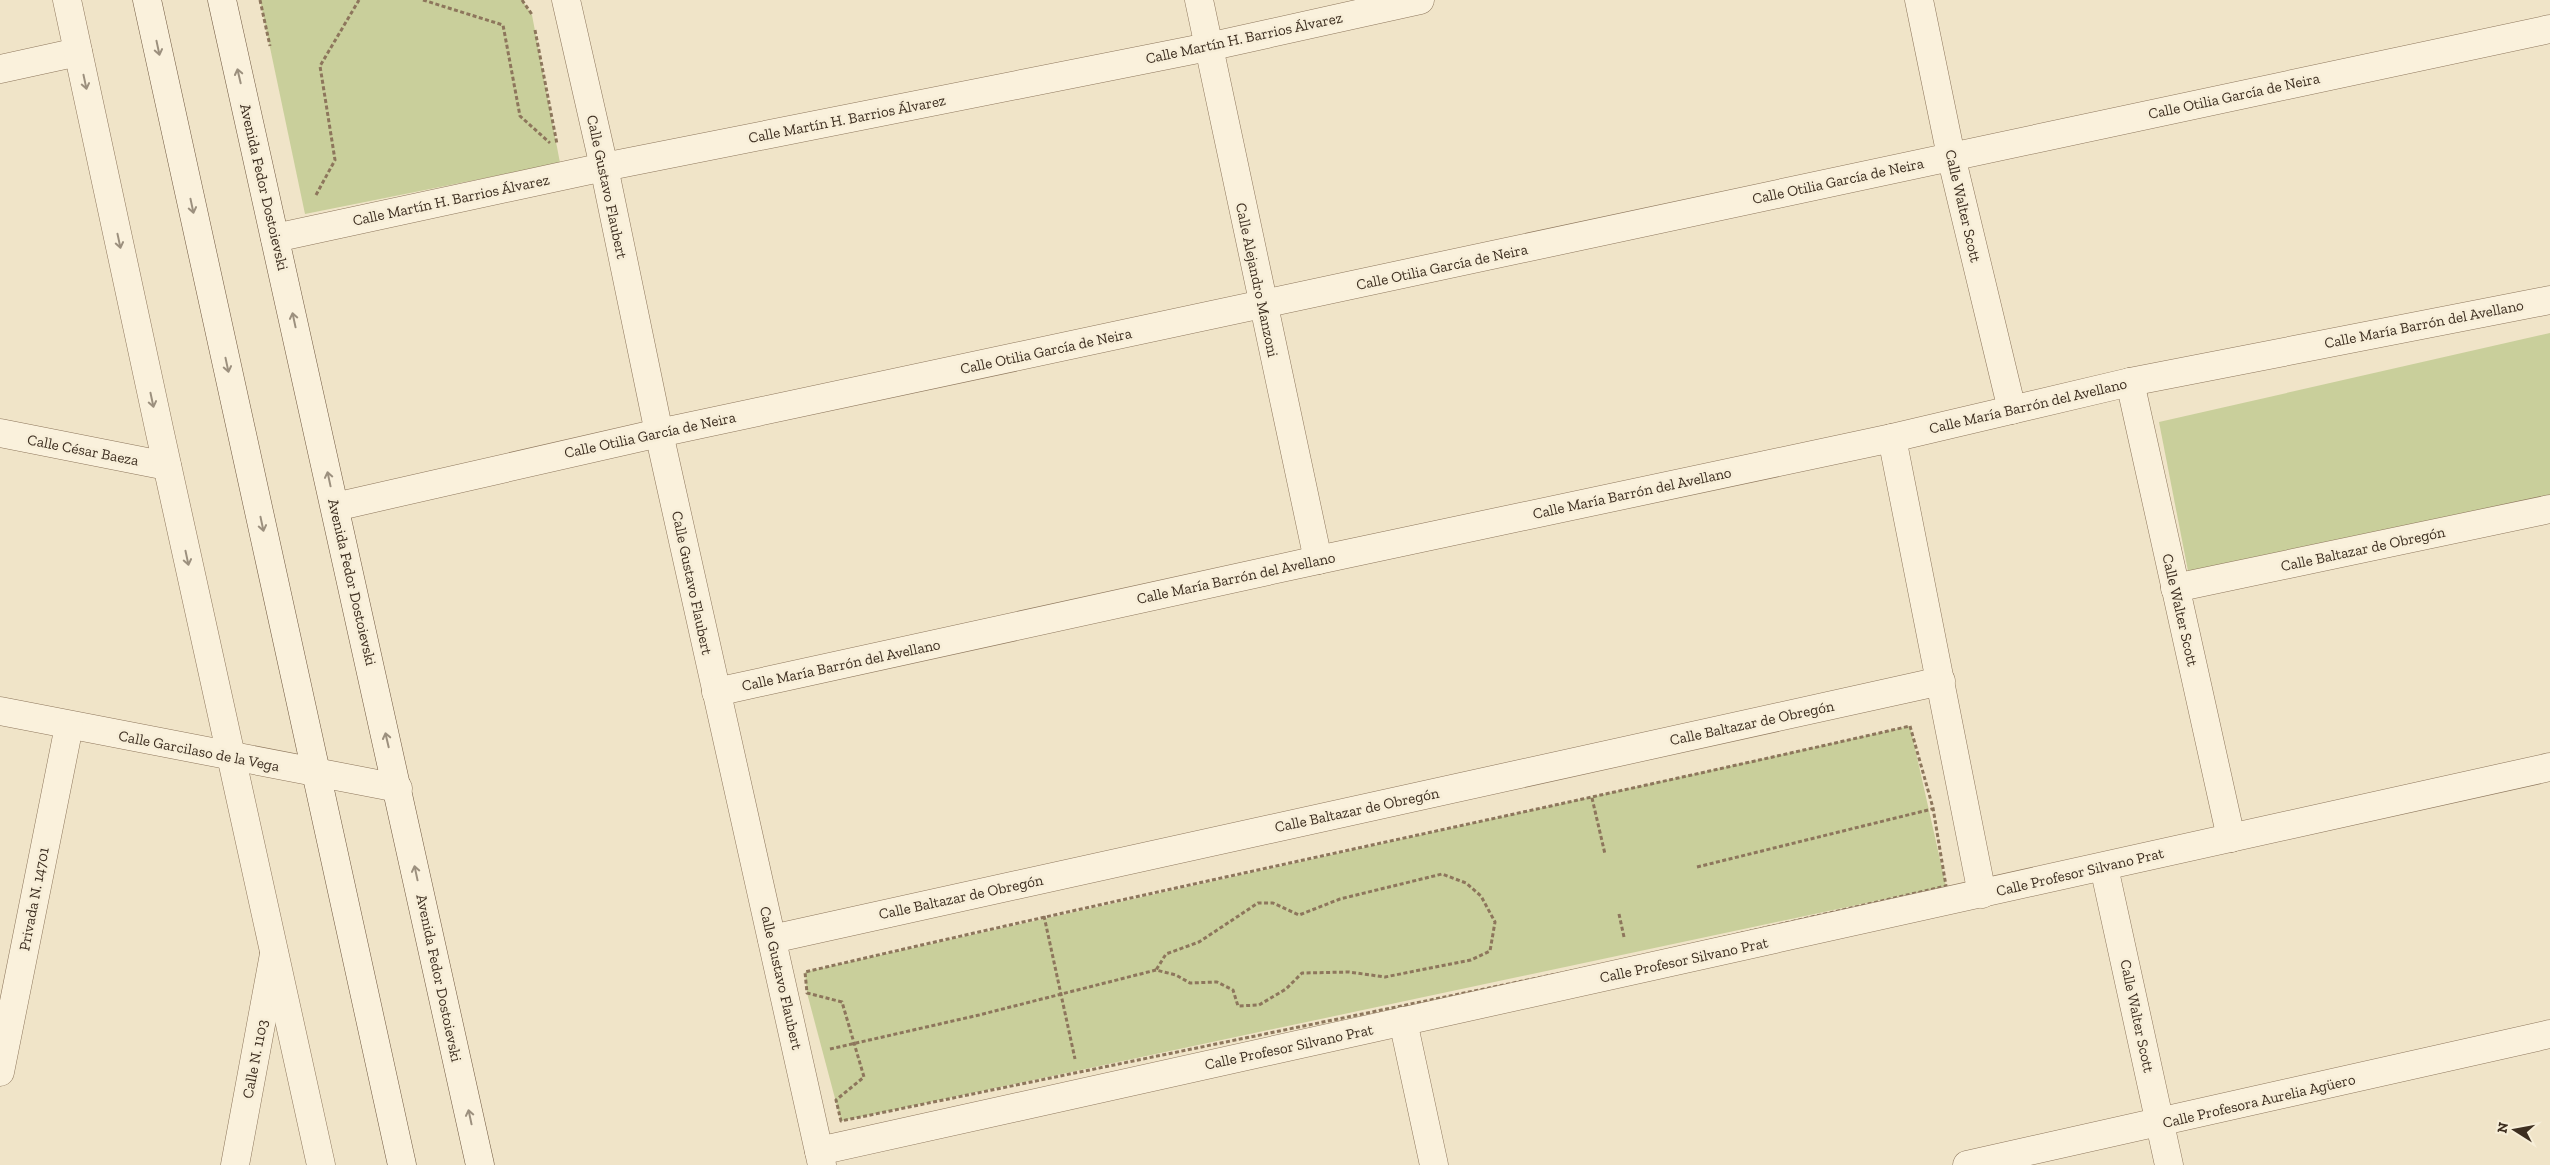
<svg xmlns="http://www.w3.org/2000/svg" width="2550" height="1165" font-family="'Zilla Slab',serif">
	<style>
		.green { fill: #c9cf9b }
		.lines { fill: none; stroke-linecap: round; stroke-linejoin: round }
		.minor-casing { stroke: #8d765c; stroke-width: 29 }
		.tertiary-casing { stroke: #8d765c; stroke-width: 29 }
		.secondary-casing { stroke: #6f573f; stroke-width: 29 }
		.path { stroke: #8d765c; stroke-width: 3; stroke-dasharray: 4 2.5; stroke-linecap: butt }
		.minor { stroke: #faf1dc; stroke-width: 28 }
		.tertiary { stroke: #faf1dc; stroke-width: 28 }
		.secondary { stroke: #faf1dc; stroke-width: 28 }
		.oneway { stroke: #9c907e }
		.labels { text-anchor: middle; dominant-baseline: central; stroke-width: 5; stroke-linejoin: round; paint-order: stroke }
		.street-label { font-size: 15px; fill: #3d2e20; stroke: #f7eed8 }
	</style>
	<rect width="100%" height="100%" fill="#f0e4c8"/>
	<!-- green -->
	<g class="green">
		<path d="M 260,0 L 522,0 L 532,15 L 560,163 L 305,214 Z"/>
		<path d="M 2550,333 L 2550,495 L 2189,576 L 2159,422 Z"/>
		<path d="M 1910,726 L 1946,886 L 841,1121 L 807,993 L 805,972 Z"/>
	</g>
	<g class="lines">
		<!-- minor casing -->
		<g class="minor-casing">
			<g id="minor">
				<path d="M 566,0 L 604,167 L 659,433 L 822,1165"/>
				<path d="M 1199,0 L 1318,560"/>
				<path d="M 1919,0 L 1951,156 L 2012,410"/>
				<path d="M 0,69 L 78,52"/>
				<path d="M 275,238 L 604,167 L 1208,47 L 1420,0"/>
				<path d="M 2130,382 L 2231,838"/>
				<path d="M 0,433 L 167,466"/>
				<path d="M 1892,438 L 1982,894"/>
				<path d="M 335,507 L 659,433 L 2550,29"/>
				<path d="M 2175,588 L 2550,509"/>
				<path d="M 716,692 L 1318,560 L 1892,438 L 2130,382 L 2550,300"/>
				<path d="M 0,711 L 398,788"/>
				<path d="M 2104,867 L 2169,1165"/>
				<path d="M 772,939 L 1941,681"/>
				<path d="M 1403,1021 L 1434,1165"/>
				<path d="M 0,1072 L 69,726"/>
				<path d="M 819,1151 L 2550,767"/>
				<path d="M 235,1165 L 274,954"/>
				<path d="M 1967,1165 L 2550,1034"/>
			</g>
		</g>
		<!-- tertiary casing -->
		<g class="tertiary-casing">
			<path id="tertiary" d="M 67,0 L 160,433 L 321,1165"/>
		</g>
		<!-- secondary casing -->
		<g class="secondary-casing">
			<g id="secondary">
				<path d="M 147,0 L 402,1165"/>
				<path d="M 222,0 L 480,1165"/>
			</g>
		</g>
		<!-- path -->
		<g class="path">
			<path d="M 260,0 L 270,46"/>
			<path d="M 423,0 L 503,25 L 520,116 L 550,143"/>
			<path d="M 522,0 L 533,16"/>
			<path d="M 535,30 L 557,144"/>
			<path d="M 316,195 L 335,160 L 320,66 L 359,0"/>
			<path d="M 1910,726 L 1933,808 L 1946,886 L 1630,959 L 841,1121 L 836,1100 L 864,1077 L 842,1002 L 807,993 L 805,972 C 1172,886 1542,810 1910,726 Z"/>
			<path d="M 1592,798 L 1605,854"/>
			<path d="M 1697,867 L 1932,809"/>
			<path d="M 1619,914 L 1624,937"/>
			<path d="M 1044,916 L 1075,1059"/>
			<path d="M 830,1049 L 979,1015 L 1156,970 L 1176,975 L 1190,983 L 1217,982 L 1233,990 L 1238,1006 L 1259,1005 L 1286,989 L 1302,973 L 1349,972 L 1385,977 L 1471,960 L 1490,951 L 1495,922 L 1481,896 L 1466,883 L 1442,874 L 1340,899 L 1299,915 L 1273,903 L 1258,903 L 1199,942 L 1166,954 L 1156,970"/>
		</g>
		<!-- minor -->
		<use href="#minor" class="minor"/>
		<!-- tertiary -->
		<use href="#tertiary" class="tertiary"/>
		<!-- secondary -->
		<use href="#secondary" class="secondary"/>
	</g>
	<!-- one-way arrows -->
	<defs><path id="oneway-shaft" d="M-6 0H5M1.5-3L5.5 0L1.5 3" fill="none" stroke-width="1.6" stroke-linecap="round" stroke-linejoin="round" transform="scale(1.25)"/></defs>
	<g class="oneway">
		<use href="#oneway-shaft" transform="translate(158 48) rotate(78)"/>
		<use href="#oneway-shaft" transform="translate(239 76) rotate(-103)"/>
		<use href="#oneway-shaft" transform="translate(85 82) rotate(78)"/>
		<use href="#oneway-shaft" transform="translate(192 206) rotate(78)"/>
		<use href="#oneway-shaft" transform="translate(119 241) rotate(78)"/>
		<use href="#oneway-shaft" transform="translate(294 320) rotate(-102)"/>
		<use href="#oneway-shaft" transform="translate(227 365) rotate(78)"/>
		<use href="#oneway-shaft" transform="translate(152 400) rotate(78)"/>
		<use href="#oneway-shaft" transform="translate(329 479) rotate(-102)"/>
		<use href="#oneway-shaft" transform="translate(262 524) rotate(78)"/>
		<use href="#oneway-shaft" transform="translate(187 558) rotate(78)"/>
		<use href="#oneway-shaft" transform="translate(387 740) rotate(-103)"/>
		<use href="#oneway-shaft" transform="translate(416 873) rotate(-102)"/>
		<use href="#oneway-shaft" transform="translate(470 1117) rotate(-102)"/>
	</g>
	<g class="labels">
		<!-- street labels -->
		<g class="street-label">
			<text transform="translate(1244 38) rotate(-12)">Calle Martín H. Barrios Álvarez</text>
			<text transform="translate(2234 96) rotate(-12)">Calle Otilia García de Neira</text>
			<text transform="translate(847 119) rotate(-11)">Calle Martín H. Barrios Álvarez</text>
			<text transform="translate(1838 181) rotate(-12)">Calle Otilia García de Neira</text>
			<text transform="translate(264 187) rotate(77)">Avenida Fedor Dostoievski</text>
			<text transform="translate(607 187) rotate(78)">Calle Gustavo Flaubert</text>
			<text transform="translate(451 200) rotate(-12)">Calle Martín H. Barrios Álvarez</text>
			<text transform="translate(1963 206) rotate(77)">Calle Walter Scott</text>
			<text transform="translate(1442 267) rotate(-12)">Calle Otilia García de Neira</text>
			<text transform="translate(1257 280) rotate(78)">Calle Alejandro Manzoni</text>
			<text transform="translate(2424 324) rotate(-11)">Calle María Barrón del Avellano</text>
			<text transform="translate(1046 351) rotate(-12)">Calle Otilia García de Neira</text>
			<text transform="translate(2028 406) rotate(-13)">Calle María Barrón del Avellano</text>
			<text transform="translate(650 435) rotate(-12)">Calle Otilia García de Neira</text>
			<text transform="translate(83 450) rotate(11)">Calle César Baeza</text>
			<text transform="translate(1632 493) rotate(-12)">Calle María Barrón del Avellano</text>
			<text transform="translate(2363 549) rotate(-12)">Calle Baltazar de Obregón</text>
			<text transform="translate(1236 578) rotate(-12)">Calle María Barrón del Avellano</text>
			<text transform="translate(352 582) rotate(77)">Avenida Fedor Dostoievski</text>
			<text transform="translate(692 583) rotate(78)">Calle Gustavo Flaubert</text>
			<text transform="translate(2180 610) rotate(77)">Calle Walter Scott</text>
			<text transform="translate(841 665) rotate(-12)">Calle María Barrón del Avellano</text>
			<text transform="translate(1752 723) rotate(-12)">Calle Baltazar de Obregón</text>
			<text transform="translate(199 751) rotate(11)">Calle Garcilaso de la Vega</text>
			<text transform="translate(1357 810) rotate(-12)">Calle Baltazar de Obregón</text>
			<text transform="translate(2080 872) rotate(-13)">Calle Profesor Silvano Prat</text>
			<text transform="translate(961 897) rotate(-12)">Calle Baltazar de Obregón</text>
			<text transform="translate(34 899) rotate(-79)">Privada N. 14701</text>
			<text transform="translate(1684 960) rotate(-12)">Calle Profesor Silvano Prat</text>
			<text transform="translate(439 978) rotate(78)">Avenida Fedor Dostoievski</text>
			<text transform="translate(781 978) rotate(77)">Calle Gustavo Flaubert</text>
			<text transform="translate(2137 1016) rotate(78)">Calle Walter Scott</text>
			<text transform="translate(1289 1047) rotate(-12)">Calle Profesor Silvano Prat</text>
			<text transform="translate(255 1059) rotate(-79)">Calle N. 1103</text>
			<text transform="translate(2259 1101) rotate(-13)">Calle Profesora Aurelia Agüero</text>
		</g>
	</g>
	<!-- north arrow -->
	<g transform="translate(2515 1130) rotate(281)" stroke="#f7eed8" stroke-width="4" paint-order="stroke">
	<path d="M0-4L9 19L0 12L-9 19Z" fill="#3d2e20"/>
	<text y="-8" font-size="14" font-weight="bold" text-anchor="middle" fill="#3d2e20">N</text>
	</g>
</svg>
